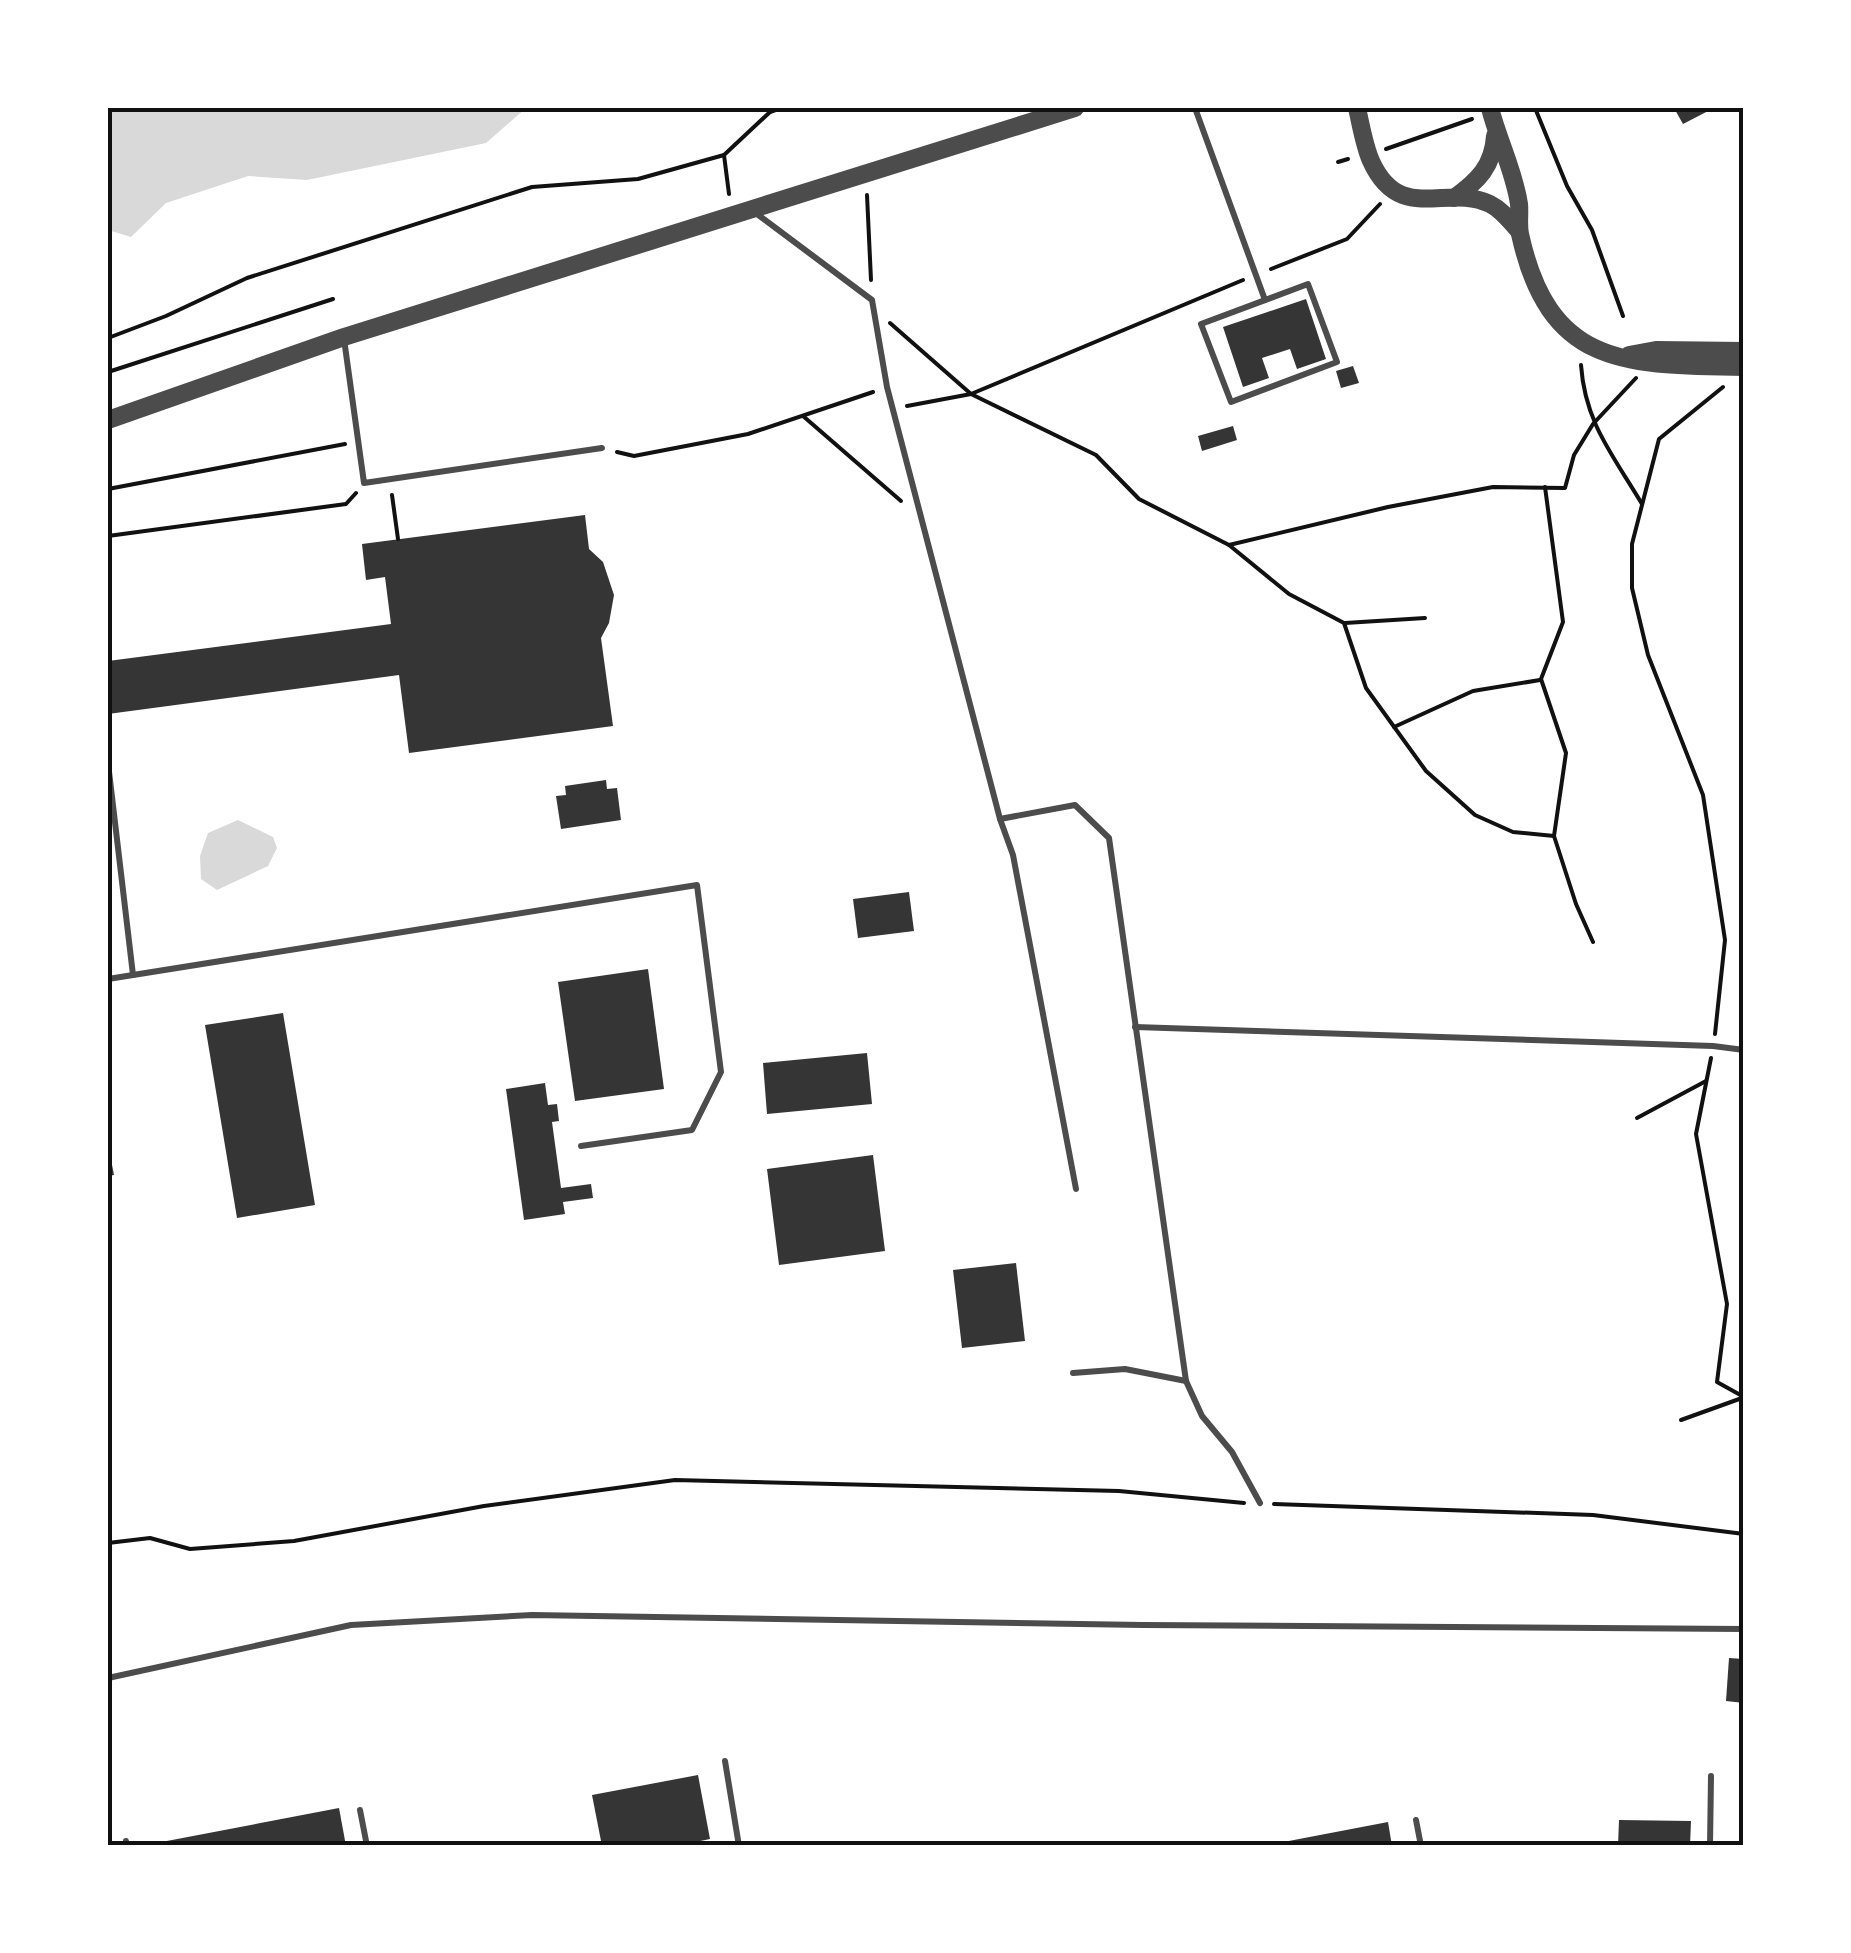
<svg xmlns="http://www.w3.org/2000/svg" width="1851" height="1953" font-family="'Sofia Sans Condensed',sans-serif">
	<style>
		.water { fill: #d9d9d9 }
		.building { fill: #353535 }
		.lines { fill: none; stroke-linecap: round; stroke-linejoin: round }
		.path { stroke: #111; stroke-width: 4 }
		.service { stroke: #4c4c4c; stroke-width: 6 }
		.tertiary { stroke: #4c4c4c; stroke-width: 18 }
		.neatline { fill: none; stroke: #111; stroke-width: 4 }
	</style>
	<rect width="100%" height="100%" fill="#fff"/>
	<!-- water -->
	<g class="water">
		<path d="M 108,108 L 526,108 L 486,143 L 307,180 L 248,176 L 166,203 L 131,237 L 108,230 Z"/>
		<path d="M 238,820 L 273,837 L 277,848 L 268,866 L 217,890 L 201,879 L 200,856 L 208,833 Z"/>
	</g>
	<!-- building -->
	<g class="building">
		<path d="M 1674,108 L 1714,108 L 1683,124 Z"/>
		<path d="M 1306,299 L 1326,359 L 1297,369 L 1290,349 L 1262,358 L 1269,378 L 1243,387 L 1223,327 Z"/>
		<path d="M 1353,366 L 1359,383 L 1341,388 L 1336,371 Z"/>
		<path d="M 1233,426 L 1237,440 L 1202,451 L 1198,436 Z"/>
		<path d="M 585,515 L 589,549 L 603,562 L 614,595 L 609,623 L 601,638 L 613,726 L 409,753 L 399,675 L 108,714 L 108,661 L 391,624 L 385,577 L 366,580 L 362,544 Z"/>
		<path d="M 606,780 L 607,789 L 617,788 L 621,820 L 561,829 L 556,796 L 566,795 L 565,786 Z"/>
		<path d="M 909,892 L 914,931 L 858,938 L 853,899 Z"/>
		<path d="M 648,969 L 664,1089 L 575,1101 L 558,982 Z"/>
		<path d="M 283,1013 L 315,1205 L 237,1218 L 205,1025 Z"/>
		<path d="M 867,1053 L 872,1104 L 767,1114 L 763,1063 Z"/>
		<path d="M 545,1083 L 548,1105 L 557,1104 L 559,1121 L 552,1122 L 561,1188 L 591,1184 L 593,1198 L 563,1202 L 565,1214 L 524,1220 L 506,1089 Z"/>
		<path d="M 108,1144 L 114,1175 L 108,1176 Z"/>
		<path d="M 873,1155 L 885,1251 L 779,1265 L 767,1169 Z"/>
		<path d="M 1016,1263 L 1025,1341 L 962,1348 L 953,1270 Z"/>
		<path d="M 1729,1658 L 1744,1659 L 1744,1703 L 1726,1701 Z"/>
		<path d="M 698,1775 L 710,1839 L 676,1846 L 602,1846 L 592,1795 Z"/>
		<path d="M 339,1808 L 346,1846 L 151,1846 L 151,1844 Z"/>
		<path d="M 1619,1820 L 1691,1821 L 1690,1846 L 1618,1846 Z"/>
		<path d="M 1388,1822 L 1392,1846 L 1274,1846 L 1273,1844 Z"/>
	</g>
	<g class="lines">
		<!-- path -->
		<g class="path">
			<path d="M 1535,108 L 1567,186 L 1592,230 L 1623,316"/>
			<path d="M 1386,149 L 1472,119"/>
			<path d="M 1338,162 L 1348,159"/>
			<path d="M 729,194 L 724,155 L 770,112 L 781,108"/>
			<path d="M 867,195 L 871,280"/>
			<path d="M 1271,269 L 1347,239 L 1380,204"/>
			<path d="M 890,323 L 971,394 L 1096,455 L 1139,499 L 1229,545 L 1388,507 L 1493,487 L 1565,488 L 1574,455 L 1593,424 L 1636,378"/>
			<path d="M 108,338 L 166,316 L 247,278 L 532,187 L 638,179 L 724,155"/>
			<path d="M 1581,365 C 1585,423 1613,455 1642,504"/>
			<path d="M 108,372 L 333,299"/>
			<path d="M 907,406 L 971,394 L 1243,280"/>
			<path d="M 803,416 L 901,501"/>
			<path d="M 617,452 L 634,456 L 748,434 L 873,392"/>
			<path d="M 1545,487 L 1563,622 L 1541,679 L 1566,753 L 1554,836 L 1576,904 L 1593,942"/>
			<path d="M 108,489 L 345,444"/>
			<path d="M 392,495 L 398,539"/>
			<path d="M 108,536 L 346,504 L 356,493"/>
			<path d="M 1229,545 L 1289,594 L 1344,623 L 1366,688 L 1426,771 L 1475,815 L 1513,832 L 1554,836"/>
			<path d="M 1345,623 L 1425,618"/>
			<path d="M 1394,727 L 1473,691 L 1540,680"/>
			<path d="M 1715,1034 L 1725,940 L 1703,795 L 1648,655 L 1632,588 L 1632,544 L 1659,439 L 1723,387"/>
			<path d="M 1711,1058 L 1696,1134 L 1727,1304 L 1717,1382 L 1744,1397"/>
			<path d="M 1637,1118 L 1706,1081"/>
			<path d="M 1681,1420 L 1742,1398"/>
			<path d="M 1274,1504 L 1593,1515 L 1744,1534"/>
			<path d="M 108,1543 L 150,1538 L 190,1549 L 294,1541 L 484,1506 L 675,1480 L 1119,1491 L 1244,1503"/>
		</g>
		<!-- service -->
		<g class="service">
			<path d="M 1195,108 L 1265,300"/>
			<path d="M 753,211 L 872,300 L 887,387 L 1000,819 L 1075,805 L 1109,838 L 1186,1381 L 1202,1416 L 1232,1452 L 1260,1503"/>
			<path d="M 1308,284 L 1337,362 L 1231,402 L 1201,324 Z"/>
			<path d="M 344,339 L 364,483 L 602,448"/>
			<path d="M 108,763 L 133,975"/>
			<path d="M 1000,819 L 1013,855 L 1076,1189"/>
			<path d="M 108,979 L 697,885 L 721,1072 L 692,1130 L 581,1146"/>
			<path d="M 1135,1027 L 1713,1046 L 1744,1050"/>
			<path d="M 1073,1373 L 1125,1369 L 1186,1381"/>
			<path d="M 108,1678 L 351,1625 L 532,1615 L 1143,1625 L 1744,1629"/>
			<path d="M 725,1761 L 739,1846"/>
			<path d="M 360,1810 L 367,1846"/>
			<path d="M 1416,1820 L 1421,1846"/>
			<path d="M 126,1841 L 127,1846"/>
			<path d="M 1710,1846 L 1711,1776"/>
		</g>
		<!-- tertiary -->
		<g class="tertiary">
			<path d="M 1357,108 C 1361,125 1364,145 1371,161 C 1400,225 1447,183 1490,204 C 1502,210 1510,221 1519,231"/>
			<path d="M 1490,108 C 1498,140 1514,170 1519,204 C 1520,214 1518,224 1520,234 C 1549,368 1627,365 1744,367"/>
			<path d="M 1454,198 C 1478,181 1493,166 1495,136"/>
			<path d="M 1629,355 L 1656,350 L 1744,351"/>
			<path d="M 108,420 L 344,337 L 1075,108"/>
		</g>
	</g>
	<!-- border -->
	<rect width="1851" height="1953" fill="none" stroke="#ffffff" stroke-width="220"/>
	<rect x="110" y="110" width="1631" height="1733" class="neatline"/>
</svg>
